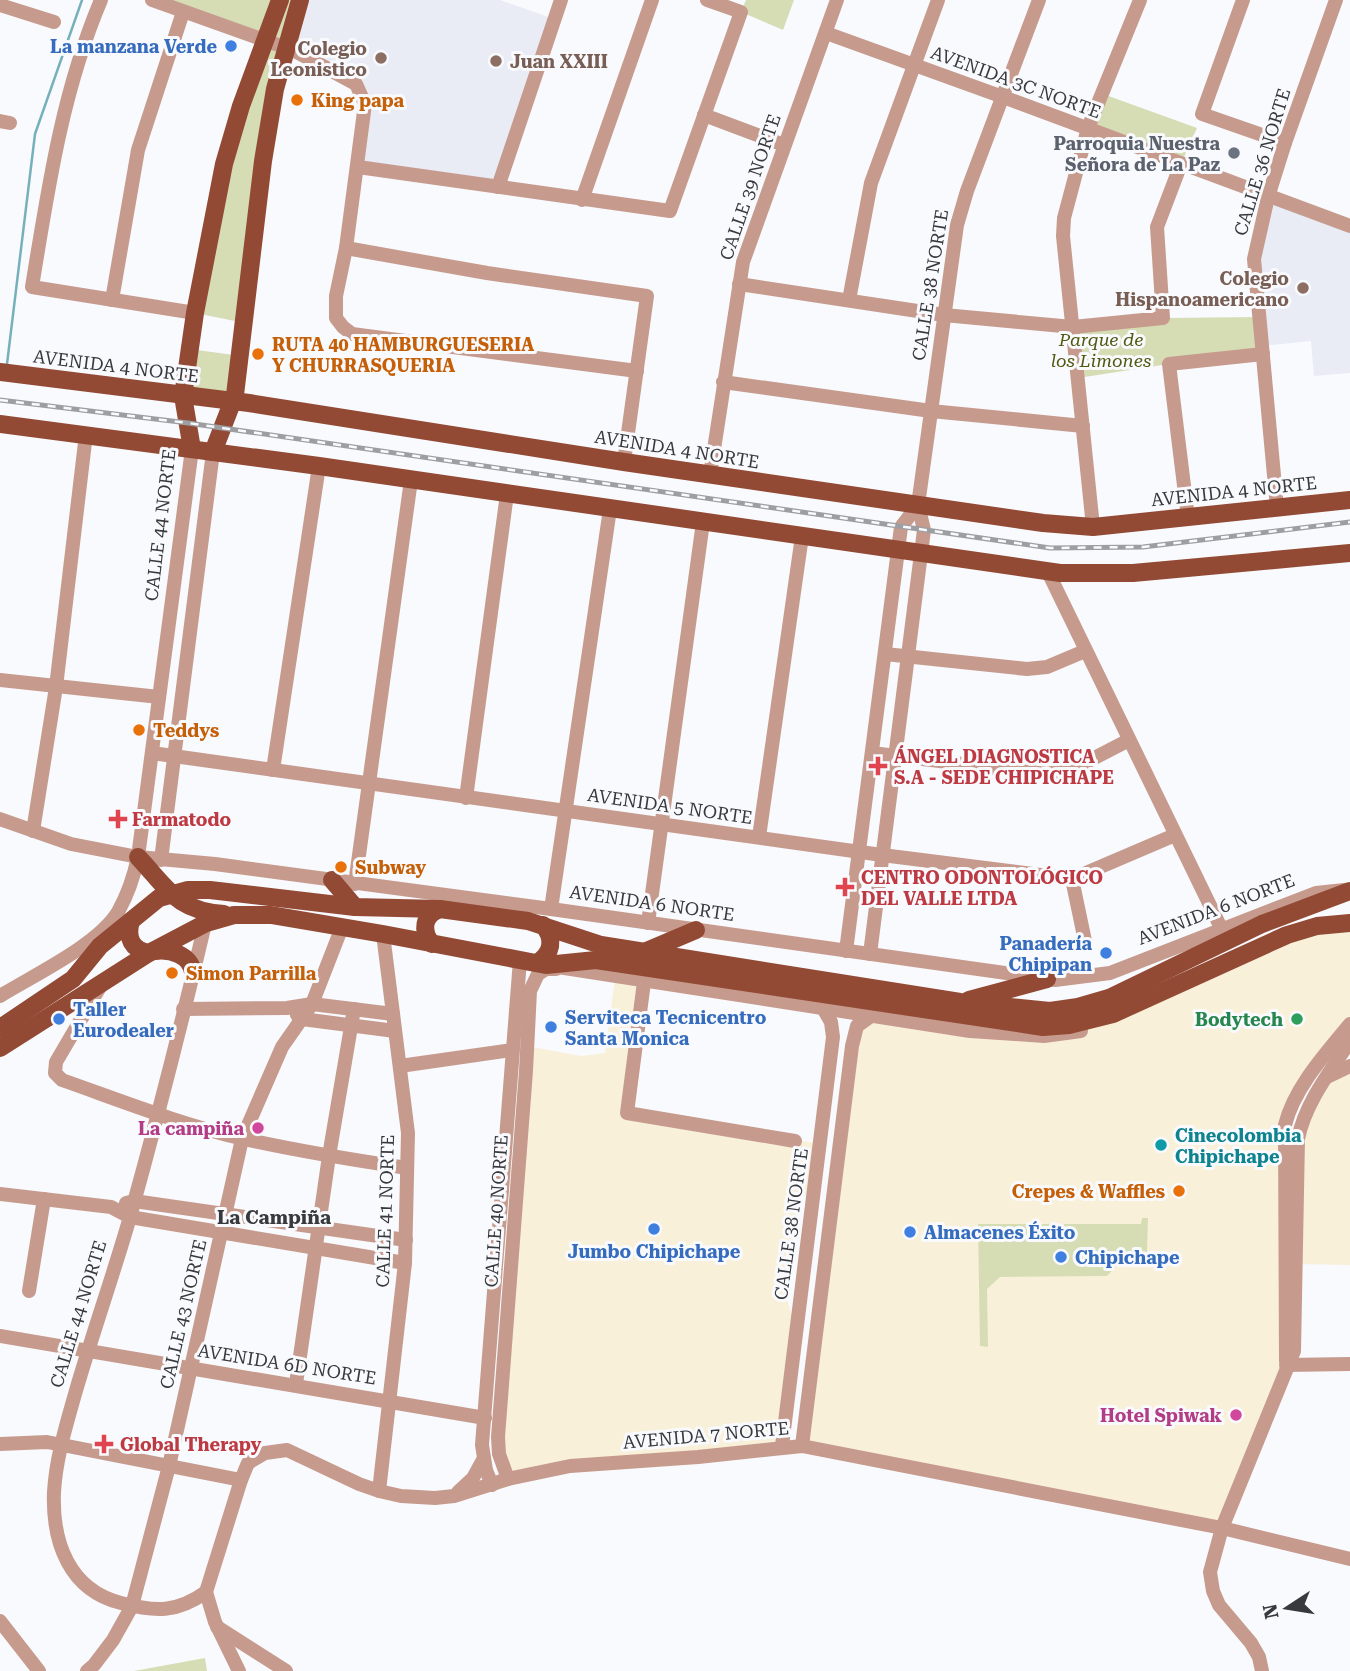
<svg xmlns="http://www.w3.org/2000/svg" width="1350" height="1671" font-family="'Roboto Serif',serif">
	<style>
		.commercial { fill: #f9f0da }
		.built { fill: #e9ecf5 }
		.green { fill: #d6ddb5 }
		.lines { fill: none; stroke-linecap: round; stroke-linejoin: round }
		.stream { stroke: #76b1bb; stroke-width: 2.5 }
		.minor { stroke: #c69b8e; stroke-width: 14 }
		.major { stroke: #934a34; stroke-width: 18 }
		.rail-casing { stroke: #9d9ea2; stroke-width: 5 }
		.rail { stroke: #f9fafe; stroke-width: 2.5; stroke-dasharray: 8; stroke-linecap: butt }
		.shop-dot { fill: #3f7fe0; stroke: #f9fafe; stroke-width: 2.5 }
		.education-dot { fill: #8d6e63; stroke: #f9fafe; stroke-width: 2.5 }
		.food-dot { fill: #e8710a; stroke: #f9fafe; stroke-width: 2.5 }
		.worship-dot { fill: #6b7280; stroke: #f9fafe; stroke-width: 2.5 }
		.health-dot { fill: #e0444e; stroke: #f9fafe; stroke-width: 2.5 }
		.leisure-dot { fill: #2e9e5b; stroke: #f9fafe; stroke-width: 2.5 }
		.hotel-dot { fill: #d1479c; stroke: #f9fafe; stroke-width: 2.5 }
		.culture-dot { fill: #0f9aa8; stroke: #f9fafe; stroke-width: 2.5 }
		.labels { text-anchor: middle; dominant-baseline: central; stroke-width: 6; stroke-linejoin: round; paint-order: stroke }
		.shop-label { font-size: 18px; font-weight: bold; fill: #366cbe; stroke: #f9fafe; text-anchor: start }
		.education-label { font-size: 18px; font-weight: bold; fill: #785e54; stroke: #f9fafe; text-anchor: end }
		.street-label { font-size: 18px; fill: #38393c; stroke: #f9fafe }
		.food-label { font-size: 18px; font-weight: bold; fill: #c56008; stroke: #f9fafe; text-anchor: start }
		.worship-label { font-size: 18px; font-weight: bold; fill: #5b616d; stroke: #f9fafe; text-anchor: end }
		.park-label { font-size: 18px; font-style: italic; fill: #52580f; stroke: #f9fafe }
		.health-label { font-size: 18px; font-weight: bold; fill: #be3a42; stroke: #f9fafe; text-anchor: start }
		.leisure-label { font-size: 18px; font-weight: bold; fill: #27864d; stroke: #f9fafe; text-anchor: end }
		.hotel-label { font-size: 18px; font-weight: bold; fill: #b23c85; stroke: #f9fafe; text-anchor: end }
		.culture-label { font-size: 18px; font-weight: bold; fill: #0d838f; stroke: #f9fafe; text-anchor: start }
		.neighbourhood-label { font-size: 19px; font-weight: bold; fill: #38393c; stroke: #f9fafe }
	</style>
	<rect width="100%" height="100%" fill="#f9fafe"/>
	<!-- commercial -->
	<g class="commercial">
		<path d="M 1350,923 L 1350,1024 L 1289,1111 L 1285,1354 L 1222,1528 L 802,1446 L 836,1168 L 864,1019 L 1034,1036 L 1219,967 Z"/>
		<path d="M 615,978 L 644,982 L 627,1113 L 821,1144 L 816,1186 L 798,1201 L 785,1292 L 796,1331 L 782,1446 L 508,1479 L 503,1467 L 527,1046 L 581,1056 L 605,1053 Z"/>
		<path d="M 1350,1066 L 1350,1265 L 1296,1264 L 1298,1139 L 1326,1078 Z"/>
	</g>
	<!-- built -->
	<g class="built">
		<path d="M 300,0 L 500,0 L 554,19 L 498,187 L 358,167 L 361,93 L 295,51 Z"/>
		<path d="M 1268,197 L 1350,226 L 1350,373 L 1314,376 L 1311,341 L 1262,346 L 1254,259 Z"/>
	</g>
	<!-- green -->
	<g class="green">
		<path d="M 152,0 L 300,0 L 285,48 L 245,323 L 195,313 L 224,164 L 266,41 Z"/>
		<path d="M 746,0 L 794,0 L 783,30 L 741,12 Z"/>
		<path d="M 1103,94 L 1197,128 L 1181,164 L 1088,128 Z"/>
		<path d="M 1258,317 L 1263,354 L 1169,364 L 1078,378 L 1073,327 L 1163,318 Z"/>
		<path d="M 190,349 L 241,356 L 235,395 L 183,396 Z"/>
		<path d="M 1142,1218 L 1148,1218 L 1147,1252 L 1129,1253 L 1107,1276 L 1000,1277 L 987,1289 L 988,1347 L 980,1346 L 978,1224 L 1141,1224 Z"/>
		<path d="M 205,1658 L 207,1671 L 134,1671 Z"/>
	</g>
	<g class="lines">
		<!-- stream -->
		<path class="stream" d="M 7,364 L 35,134 L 82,0"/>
		<!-- minor -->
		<g class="minor">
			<path d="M 101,0 C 62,92 48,189 32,287 L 195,313"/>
			<path d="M 152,0 L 295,51 L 356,84 L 365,104 L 346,248 L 336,296 L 336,318 L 343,327 L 352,334 L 637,371"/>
			<path d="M 1243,0 L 1202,114 L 1285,143"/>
			<path d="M 0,5 L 54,22"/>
			<path d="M 826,33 L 1003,97 L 1350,226"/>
			<path d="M 704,115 L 784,145"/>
			<path d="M 0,121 L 10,123"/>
			<path d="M 358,167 L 670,211 L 741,12 L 707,0"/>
			<path d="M 498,187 L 561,0"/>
			<path d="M 582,200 L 652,0"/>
			<path d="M 346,248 L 487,273 L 647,296 L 624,462"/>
			<path d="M 739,284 L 944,315 L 1073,327 L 1163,318 L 1157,227 L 1181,164"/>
			<path d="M 112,300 L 138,150 L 183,12"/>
			<path d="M 849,300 L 871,183 L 938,0"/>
			<path d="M 723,382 L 931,411 L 1083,426"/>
			<path d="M 710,475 L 743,262 L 837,0"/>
			<path d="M 1277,508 L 1254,259 L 1268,197 L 1285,143 L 1336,0"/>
			<path d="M 1188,518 L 1169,364 L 1263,354"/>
			<path d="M 1093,527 L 1063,236 L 1064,218 L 1088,128 L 1140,0"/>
			<path d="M 1048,572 L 1222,930"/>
			<path d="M 885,654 L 1027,669 L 1047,667 L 1085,651"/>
			<path d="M 0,680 L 159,697"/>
			<path d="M 152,753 L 882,855 L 1072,879 L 1175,835"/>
			<path d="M 872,753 L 1047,774 L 1077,767 L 1129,740"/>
			<path d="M 273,770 L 319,466"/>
			<path d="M 466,798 L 507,494"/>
			<path d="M 0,819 L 71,844 L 138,857 L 215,864 L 551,909 L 1055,980 L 1110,973 L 1316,893 L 1344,890"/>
			<path d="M 33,831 L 56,687 L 86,434"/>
			<path d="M 759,837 L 802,536"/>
			<path d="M 161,860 L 213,452"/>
			<path d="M 1072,879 L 1085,941"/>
			<path d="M 355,884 L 411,480"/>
			<path d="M 551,909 L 610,509"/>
			<path d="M 648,923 L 703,522"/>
			<path d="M 205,924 C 182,1022 157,1120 130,1217 C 113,1276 92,1335 75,1394 C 66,1426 56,1458 54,1492 C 52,1542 69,1590 121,1603 C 155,1612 177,1613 206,1592"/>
			<path d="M 846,951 L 901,527 L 918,505"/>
			<path d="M 870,954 L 924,530 L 918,505 L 957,225 L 967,191 L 1039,0"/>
			<path d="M 558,967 L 970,1031 L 1044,1036 L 1081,1031"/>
			<path d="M 644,982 L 627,1113 L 795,1141"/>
			<path d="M 100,987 L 56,1062 L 55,1073 L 62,1080 C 122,1101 182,1125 244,1139 C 298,1151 353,1160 407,1168"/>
			<path d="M 0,996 C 34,975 98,945 118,912 C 128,894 134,876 138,857 L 192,449"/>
			<path d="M 183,1009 L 287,1008 L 312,1004 L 393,1014"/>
			<path d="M 297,1015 L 302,1019 L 395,1031"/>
			<path d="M 400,1066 L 512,1050"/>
			<path d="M 1327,1077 L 1350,1066"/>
			<path d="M 0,1194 L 111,1207 L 130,1217 L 405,1263"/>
			<path d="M 126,1203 L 134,1201 L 406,1240"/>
			<path d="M 29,1291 L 44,1199"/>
			<path d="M 0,1336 L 485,1418"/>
			<path d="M 1286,1361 L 1285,1125 C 1294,1088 1326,1053 1350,1024"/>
			<path d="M 1286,1365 L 1350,1364"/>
			<path d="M 296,1384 L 329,1156 L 354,1009"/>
			<path d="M 0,1444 L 47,1442 L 241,1480"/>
			<path d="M 782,1446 L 833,1037 L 831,1022 L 823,1008"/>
			<path d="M 802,1446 L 852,1046 L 857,1026 L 871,1016"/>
			<path d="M 508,1479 L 499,1454 L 498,1437 L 526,1071 L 530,991 L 538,974 L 546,969 L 556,969"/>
			<path d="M 492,1485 L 486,1470 L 482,1445 L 520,960"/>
			<path d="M 379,1491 L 405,1263 L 408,1133 L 383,934"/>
			<path d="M 458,1492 L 473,1478 L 484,1458"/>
			<path d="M 206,1592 L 241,1480 L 248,1463 L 265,1453 L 287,1450 L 359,1484 L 379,1491 L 401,1496 L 435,1498 L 454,1496 L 508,1479 L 570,1466 L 698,1457 L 802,1446 L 1222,1528 L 1350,1559"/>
			<path d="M 206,1592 L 215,1622 L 239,1671"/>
			<path d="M 0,1621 L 39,1671"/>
			<path d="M 217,1627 L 286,1671"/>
			<path d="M 87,1671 L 94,1665 L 113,1640 L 132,1606 L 169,1466 L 242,1139 L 282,1047 L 312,1004 L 342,927"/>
			<path d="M 1262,1671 L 1259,1657 L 1251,1643 L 1219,1605 L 1213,1591 L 1210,1572 L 1222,1528 L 1294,1351 L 1298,1139 C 1305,1103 1330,1072 1350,1041"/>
		</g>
		<!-- major -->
		<g class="major">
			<path d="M 0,372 L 249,403 L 624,462 L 1043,523 L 1093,527 L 1350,500"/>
			<path d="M 0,424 L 319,466 L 1060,573 L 1133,573 L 1350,553"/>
			<path d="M 192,449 L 183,396 L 195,313 L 224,164 L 241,106 L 280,0"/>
			<path d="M 213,452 L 235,395 L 263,161 L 275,89 L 300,0"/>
			<path d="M 138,857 C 168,889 177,911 224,914"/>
			<path d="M 332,880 L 355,907"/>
			<path d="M 131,921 C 126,938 132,950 149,953"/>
			<path d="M 432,944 C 421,931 423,915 440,909"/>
			<path d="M 155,951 C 171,949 190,955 193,972"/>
			<path d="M 644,952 L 696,930"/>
			<path d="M 537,963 C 552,954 555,939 543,925"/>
			<path d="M 969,1000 L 1047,979"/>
			<path d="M 0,1028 L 73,979 L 100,946 L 159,898 L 188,890 L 210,890 L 355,907 L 440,909 L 528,921 L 601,945 L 960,1002 L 1050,1011 L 1078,1007 L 1109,998 L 1262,924 L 1350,891"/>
			<path d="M 0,1048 L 149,953 L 206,923 L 234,915 L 271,915 L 383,934 L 546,965 L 596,960 L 1043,1027 L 1069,1025 L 1113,1014 L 1287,935 L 1317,926 L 1350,923"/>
		</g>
		<!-- rail casing -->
		<g class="rail-casing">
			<path id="rail" d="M 0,400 L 188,423 L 1050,548 L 1143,547 L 1350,522"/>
		</g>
		<!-- rail -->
		<use href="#rail" class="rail"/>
	</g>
	<!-- markers -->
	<g class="shop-dot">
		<circle cx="231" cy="46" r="7"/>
		<circle cx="1106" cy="953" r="7"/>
		<circle cx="59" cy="1019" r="7"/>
		<circle cx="551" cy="1027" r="7"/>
		<circle cx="654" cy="1229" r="7"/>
		<circle cx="910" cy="1232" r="7"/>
		<circle cx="1061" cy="1257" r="7"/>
	</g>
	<g class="education-dot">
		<circle cx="381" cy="58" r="7"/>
		<circle cx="496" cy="61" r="7"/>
		<circle cx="1303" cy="288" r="7"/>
	</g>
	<g class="food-dot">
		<circle cx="297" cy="100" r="7"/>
		<circle cx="258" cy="354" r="7"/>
		<circle cx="139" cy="730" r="7"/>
		<circle cx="341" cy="867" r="7"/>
		<circle cx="172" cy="973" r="7"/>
		<circle cx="1179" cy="1191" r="7"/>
	</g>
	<circle class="worship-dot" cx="1234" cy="153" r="7"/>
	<g class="health-dot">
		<path d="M874.5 755.5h7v7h7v7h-7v7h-7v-7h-7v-7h7z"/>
		<path d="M114.5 808.5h7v7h7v7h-7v7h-7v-7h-7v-7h7z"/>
		<path d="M841.5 876.5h7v7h7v7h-7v7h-7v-7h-7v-7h7z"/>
		<path d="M100.5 1433.5h7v7h7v7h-7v7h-7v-7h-7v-7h7z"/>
	</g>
	<circle class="leisure-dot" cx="1297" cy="1019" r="7"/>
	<g class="hotel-dot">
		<circle cx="258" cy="1128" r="7"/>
		<circle cx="1236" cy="1415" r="7"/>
	</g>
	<circle class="culture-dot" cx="1161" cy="1145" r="7"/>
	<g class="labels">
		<!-- shop labels -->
		<g class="shop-label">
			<text x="217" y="46" text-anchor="end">La manzana Verde</text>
			<text x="1092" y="943" text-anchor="end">Panadería<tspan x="1092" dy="21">Chipipan</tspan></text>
			<text x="73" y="1009">Taller<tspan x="73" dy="21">Eurodealer</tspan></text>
			<text x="565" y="1017">Serviteca Tecnicentro<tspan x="565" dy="21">Santa Monica</tspan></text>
			<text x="924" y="1232">Almacenes Éxito</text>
			<text x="654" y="1251" text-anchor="middle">Jumbo Chipichape</text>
			<text x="1075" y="1257">Chipichape</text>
		</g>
		<!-- education labels -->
		<g class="education-label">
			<text x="367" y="48">Colegio<tspan x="367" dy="21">Leonistico</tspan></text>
			<text x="510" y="61" text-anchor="start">Juan XXIII</text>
			<text x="1289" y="278">Colegio<tspan x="1289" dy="21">Hispanoamericano</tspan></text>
		</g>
		<!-- street labels -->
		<g class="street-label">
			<text transform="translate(1016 82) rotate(20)">AVENIDA 3C NORTE</text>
			<text transform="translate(1262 162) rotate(-73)">CALLE 36 NORTE</text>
			<text transform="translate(750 187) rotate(-71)">CALLE 39 NORTE</text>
			<text transform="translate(930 285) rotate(-81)">CALLE 38 NORTE</text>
			<text transform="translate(116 366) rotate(7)">AVENIDA 4 NORTE</text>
			<text transform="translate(677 449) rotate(9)">AVENIDA 4 NORTE</text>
			<text transform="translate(1234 491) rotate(-6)">AVENIDA 4 NORTE</text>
			<text transform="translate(160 525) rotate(-83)">CALLE 44 NORTE</text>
			<text transform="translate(670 806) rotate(8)">AVENIDA 5 NORTE</text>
			<text transform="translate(652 903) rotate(8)">AVENIDA 6 NORTE</text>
			<text transform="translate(1216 909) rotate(-21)">AVENIDA 6 NORTE</text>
			<text transform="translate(385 1211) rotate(-88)">CALLE 41 NORTE</text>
			<text transform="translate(496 1211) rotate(-86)">CALLE 40 NORTE</text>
			<text transform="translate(791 1224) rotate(-82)">CALLE 38 NORTE</text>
			<text transform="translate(78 1314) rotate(-73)">CALLE 44 NORTE</text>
			<text transform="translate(183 1314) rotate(-77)">CALLE 43 NORTE</text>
			<text transform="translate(287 1364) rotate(9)">AVENIDA 6D NORTE</text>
			<text transform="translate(706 1435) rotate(-5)">AVENIDA 7 NORTE</text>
		</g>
		<!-- food labels -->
		<g class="food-label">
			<text x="311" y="100">King papa</text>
			<text x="272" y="344">RUTA 40 HAMBURGUESERIA<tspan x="272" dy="21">Y CHURRASQUERIA</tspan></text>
			<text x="153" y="730">Teddys</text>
			<text x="355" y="867">Subway</text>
			<text x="186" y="973">Simon Parrilla</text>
			<text x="1165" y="1191" text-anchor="end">Crepes &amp; Waffles</text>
		</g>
		<!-- worship labels -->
		<g class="worship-label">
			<text x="1220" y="143">Parroquia Nuestra<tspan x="1220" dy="21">Señora de La Paz</tspan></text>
		</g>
		<!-- park labels -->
		<g class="park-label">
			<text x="1101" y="339">Parque de<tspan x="1101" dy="21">los Limones</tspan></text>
		</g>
		<!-- health labels -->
		<g class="health-label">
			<text x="894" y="756">ÁNGEL DIAGNOSTICA<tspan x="894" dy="21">S.A - SEDE CHIPICHAPE</tspan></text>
			<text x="132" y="819">Farmatodo</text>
			<text x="861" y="877">CENTRO ODONTOLÓGICO<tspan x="861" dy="21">DEL VALLE LTDA</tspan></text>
			<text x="120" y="1444">Global Therapy</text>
		</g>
		<!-- leisure labels -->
		<g class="leisure-label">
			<text x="1283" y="1019">Bodytech</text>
		</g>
		<!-- hotel labels -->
		<g class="hotel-label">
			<text x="244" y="1128">La campiña</text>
			<text x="1222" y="1415">Hotel Spiwak</text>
		</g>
		<!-- culture labels -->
		<g class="culture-label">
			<text x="1175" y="1135">Cinecolombia<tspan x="1175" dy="21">Chipichape</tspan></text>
		</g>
		<!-- neighbourhood labels -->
		<g class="neighbourhood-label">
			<text x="274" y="1217">La Campiña</text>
		</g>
	</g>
	<!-- north arrow -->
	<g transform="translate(1287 1608) rotate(258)" stroke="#f9fafe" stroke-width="5" paint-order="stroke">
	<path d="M0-5L12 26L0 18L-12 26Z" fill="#38393c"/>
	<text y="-10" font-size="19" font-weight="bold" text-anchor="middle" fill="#38393c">N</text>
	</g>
</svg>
